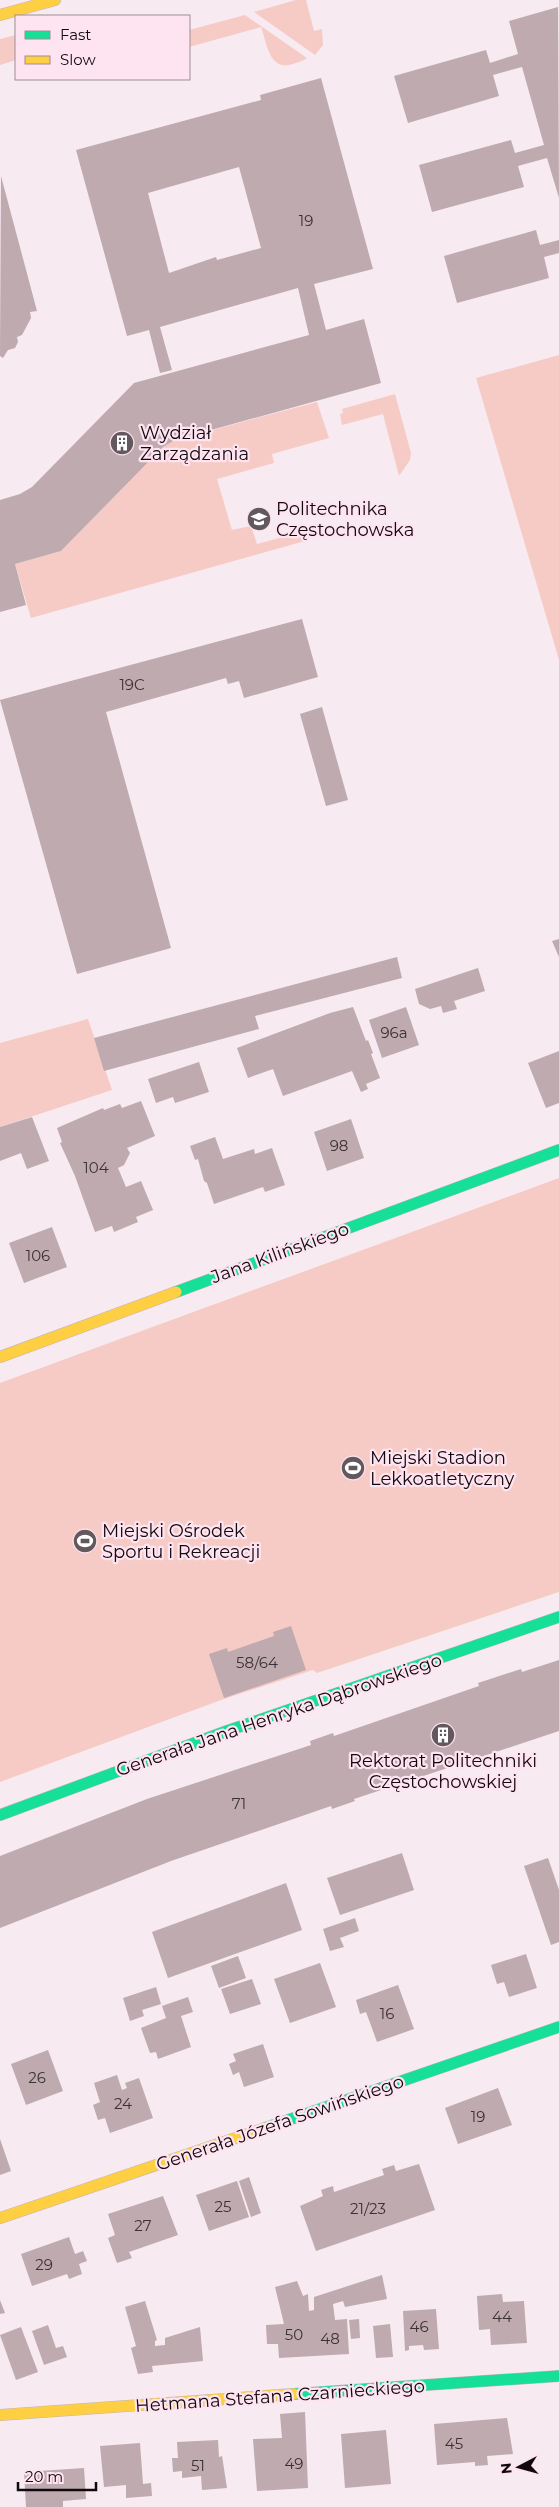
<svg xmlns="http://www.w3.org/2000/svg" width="559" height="2507" font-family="Montserrat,sans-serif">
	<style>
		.green { fill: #f7cbc5 }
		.building { fill: #beaaaf; fill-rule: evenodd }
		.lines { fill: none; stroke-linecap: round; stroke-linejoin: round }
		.fast-casing { stroke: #c2b6bc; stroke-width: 12 }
		.slow-casing { stroke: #c2b6bc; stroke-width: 12 }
		.fast { stroke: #16e098; stroke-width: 11 }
		.slow { stroke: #ffcf43; stroke-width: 11 }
		.labels { text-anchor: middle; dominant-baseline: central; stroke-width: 4.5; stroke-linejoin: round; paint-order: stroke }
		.number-label { font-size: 15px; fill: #3c3136 }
		.poi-label { font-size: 18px; fill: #11090d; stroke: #fee4f1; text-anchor: start }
		.street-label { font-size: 18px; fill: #11090d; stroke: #fee4f1 }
	</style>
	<rect width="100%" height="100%" fill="#f8eaf1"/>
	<!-- green -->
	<g class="green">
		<path d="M 296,0 L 306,0 L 314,31 L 322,29 L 323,45 L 315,55 L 254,12 Z"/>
		<path d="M 245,15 L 307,58 C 303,61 298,62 293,64 C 269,72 267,43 261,27 L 189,47 L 189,30 Z"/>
		<path d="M 16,35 L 16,60 L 0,65 L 0,39 Z"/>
		<path d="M 559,355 L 559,660 L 476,378 Z"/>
		<path d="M 395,394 L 411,453 L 410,460 L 399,476 L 383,414 L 342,425 L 340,414 L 343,413 L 342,409 Z"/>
		<path d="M 317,402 L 329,438 L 272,454 L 274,463 L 217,479 L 232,530 L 251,526 L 257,544 L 302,532 L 305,541 L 31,618 L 15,564 L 61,551 L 163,447 L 175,440 Z"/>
		<path d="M 88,1019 L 112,1090 L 0,1127 L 0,1043 Z"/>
		<path d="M 559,1178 L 559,1592 L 317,1673 L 313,1670 L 221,1700 L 0,1782 L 0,1383 Z"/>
	</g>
	<!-- building -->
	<g class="building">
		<path d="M 558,7 L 559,198 L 547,158 L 518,166 L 524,187 L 432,212 L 419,165 L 511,140 L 515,153 L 544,145 L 522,67 L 493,75 L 499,96 L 408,123 L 394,76 L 486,50 L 490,63 L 518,54 L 509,21 Z"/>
		<path d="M 321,78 L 373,269 L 314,284 L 326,330 L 364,319 L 381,383 L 175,440 L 163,447 L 61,551 L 15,564 L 26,605 L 0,612 L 0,500 L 20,494 L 32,487 L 134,383 L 309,335 L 298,288 L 160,327 L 172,370 L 160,373 L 149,330 L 127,336 L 76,150 L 261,100 L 260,95 ZM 239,167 L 261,248 L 217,260 L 216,257 L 169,273 L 148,193 Z"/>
		<path d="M 1,176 L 37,311 L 30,312 L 31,318 L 22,335 L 17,337 L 18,342 L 15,348 L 8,350 L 3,358 L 0,356 Z"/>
		<path d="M 536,230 L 540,245 L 559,240 L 559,253 L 544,257 L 549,278 L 457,303 L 444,256 Z"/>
		<path d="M 302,619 L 318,677 L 244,698 L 239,681 L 228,684 L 226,678 L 106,712 L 171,948 L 77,974 L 0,700 Z"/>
		<path d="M 322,707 L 348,800 L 326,806 L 300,714 Z"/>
		<path d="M 559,939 L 559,957 L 552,941 Z"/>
		<path d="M 397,957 L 402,978 L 255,1016 L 259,1029 L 104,1071 L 94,1038 Z"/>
		<path d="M 478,968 L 485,991 L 454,1001 L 457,1009 L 443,1013 L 441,1006 L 430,1009 L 419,1004 L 415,989 Z"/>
		<path d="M 353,1007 L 366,1041 L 368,1040 L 373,1053 L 371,1054 L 380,1078 L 366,1084 L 368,1089 L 361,1092 L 352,1071 L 283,1096 L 273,1069 L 248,1078 L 237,1048 L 330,1013 Z"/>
		<path d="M 406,1007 L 419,1045 L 382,1058 L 369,1020 Z"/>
		<path d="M 559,1051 L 559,1103 L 546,1108 L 528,1063 Z"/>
		<path d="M 199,1062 L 209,1092 L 175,1103 L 173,1097 L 156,1103 L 148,1079 Z"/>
		<path d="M 141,1101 L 155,1136 L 127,1148 L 130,1153 L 124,1165 L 118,1168 L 126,1187 L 141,1181 L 153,1210 L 136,1217 L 138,1222 L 114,1232 L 112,1226 L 95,1232 L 75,1176 L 60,1143 L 62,1142 L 57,1128 L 103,1108 L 104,1110 L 120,1104 L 122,1108 Z"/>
		<path d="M 32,1117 L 49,1161 L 27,1169 L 21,1153 L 0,1161 L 0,1127 Z"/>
		<path d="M 351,1119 L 364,1158 L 327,1171 L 314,1132 Z"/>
		<path d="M 215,1137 L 223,1159 L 254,1149 L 255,1154 L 272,1148 L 285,1185 L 265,1192 L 263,1187 L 214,1204 L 207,1183 L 204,1181 L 198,1159 L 195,1160 L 190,1146 Z"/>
		<path d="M 52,1227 L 67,1267 L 24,1283 L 9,1243 Z"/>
		<path d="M 291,1626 L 306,1670 L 224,1698 L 209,1654 L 227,1648 L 228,1652 L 274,1636 L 273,1632 Z"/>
		<path d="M 559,1660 L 559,1731 L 354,1799 L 355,1801 L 332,1809 L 331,1806 L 171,1861 L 0,1928 L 0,1856 L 147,1799 L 311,1745 L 310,1741 L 333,1733 L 334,1736 L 479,1686 L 478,1683 L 521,1669 L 522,1672 Z"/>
		<path d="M 402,1853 L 414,1890 L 340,1915 L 327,1878 Z"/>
		<path d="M 548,1858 L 559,1890 L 559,1942 L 551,1945 L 524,1866 Z"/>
		<path d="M 286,1883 L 302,1930 L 168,1978 L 152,1932 Z"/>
		<path d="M 355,1918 L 359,1931 L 340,1938 L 344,1947 L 330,1951 L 323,1929 Z"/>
		<path d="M 526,1954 L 537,1988 L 509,1997 L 504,1982 L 497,1984 L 491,1965 Z"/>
		<path d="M 238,1956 L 246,1978 L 219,1988 L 211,1966 Z"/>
		<path d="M 320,1963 L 336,2007 L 290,2023 L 274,1979 Z"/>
		<path d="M 252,1979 L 261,2004 L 230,2014 L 221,1989 Z"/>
		<path d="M 398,1985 L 414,2029 L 377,2042 L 366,2012 L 360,2014 L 356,2000 Z"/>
		<path d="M 156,1987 L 161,2004 L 142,2010 L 144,2016 L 130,2021 L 123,1998 Z"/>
		<path d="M 188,1997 L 193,2012 L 181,2016 L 191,2047 L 158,2059 L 156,2052 L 150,2053 L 141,2028 L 166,2018 L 162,2006 Z"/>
		<path d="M 263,2044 L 274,2077 L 244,2087 L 239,2072 L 233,2075 L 229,2064 L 236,2061 L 233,2054 Z"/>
		<path d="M 48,2050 L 63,2091 L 26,2105 L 11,2064 Z"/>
		<path d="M 117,2075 L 122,2090 L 127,2088 L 125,2083 L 139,2078 L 153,2118 L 110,2133 L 105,2118 L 98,2120 L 93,2105 L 100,2102 L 94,2083 Z"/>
		<path d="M 498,2088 L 512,2125 L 458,2144 L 445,2108 Z"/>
		<path d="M 0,2139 L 11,2171 L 0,2175 Z"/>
		<path d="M 419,2164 L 435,2210 L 316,2251 L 300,2206 L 323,2196 L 321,2190 L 333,2186 L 334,2192 L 384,2175 L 382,2169 L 394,2165 L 396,2171 Z"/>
		<path d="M 249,2177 L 261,2213 L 251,2217 L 239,2181 Z"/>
		<path d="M 237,2181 L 249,2217 L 209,2231 L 196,2195 Z"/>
		<path d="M 163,2196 L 178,2235 L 129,2252 L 132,2258 L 117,2263 L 108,2238 L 115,2235 L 108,2214 Z"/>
		<path d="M 69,2237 L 75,2254 L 83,2251 L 87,2261 L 79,2264 L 82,2274 L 69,2279 L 67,2274 L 32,2286 L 21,2254 Z"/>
		<path d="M 382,2275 L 387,2299 L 345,2307 L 343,2301 L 333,2304 L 335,2320 L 347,2319 L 349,2354 L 279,2358 L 278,2344 L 267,2344 L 266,2325 L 284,2324 L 275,2287 L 297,2281 L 303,2296 L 308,2294 L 309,2311 L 314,2310 L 314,2297 Z"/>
		<path d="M 502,2294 L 503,2302 L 524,2301 L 527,2343 L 491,2345 L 490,2329 L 479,2330 L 477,2296 Z"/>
		<path d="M 0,2300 L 5,2313 L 0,2314 Z"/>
		<path d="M 145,2301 L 157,2340 L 155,2341 L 155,2346 L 165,2345 L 165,2338 L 200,2327 L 203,2361 L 152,2366 L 153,2372 L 138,2374 L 131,2348 L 136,2346 L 125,2307 Z"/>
		<path d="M 436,2309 L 439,2349 L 424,2350 L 423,2345 L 409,2346 L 409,2350 L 405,2351 L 403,2311 Z"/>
		<path d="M 359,2319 L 360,2338 L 351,2339 L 349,2320 Z"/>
		<path d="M 390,2324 L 393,2357 L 376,2358 L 373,2326 Z"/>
		<path d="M 48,2325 L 56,2348 L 63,2346 L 67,2357 L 44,2365 L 32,2331 Z"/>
		<path d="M 21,2327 L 38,2372 L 16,2380 L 0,2335 Z"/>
		<path d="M 305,2412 L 308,2488 L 257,2491 L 253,2439 L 282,2438 L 280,2414 Z"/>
		<path d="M 507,2418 L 513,2454 L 487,2456 L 488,2465 L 475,2466 L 475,2462 L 437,2465 L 434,2424 Z"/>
		<path d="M 386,2430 L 391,2484 L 345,2488 L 341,2434 Z"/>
		<path d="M 218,2440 L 219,2457 L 222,2456 L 227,2488 L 202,2490 L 201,2476 L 182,2478 L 182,2471 L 173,2472 L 172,2458 L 178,2458 L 177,2442 Z"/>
		<path d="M 140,2443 L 143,2484 L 151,2483 L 152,2496 L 126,2498 L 126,2485 L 104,2487 L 100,2446 Z"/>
		<path d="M 84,2468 L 86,2499 L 63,2501 L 63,2507 L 26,2507 L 24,2472 Z"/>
	</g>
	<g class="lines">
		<!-- fast casing -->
		<g class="fast-casing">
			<g id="fast">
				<path d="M 176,1292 L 559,1150"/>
				<path d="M 0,1815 L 227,1731 L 559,1617"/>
				<path d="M 265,2128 L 559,2027"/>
				<path d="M 294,2394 L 559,2376"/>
			</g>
		</g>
		<!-- slow casing -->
		<g class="slow-casing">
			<g id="slow">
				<path d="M 0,15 L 55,0"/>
				<path d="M 0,1357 L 176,1292"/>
				<path d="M 0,2218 L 265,2128"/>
				<path d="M 0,2415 L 294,2394"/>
			</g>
		</g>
		<!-- fast -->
		<use href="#fast" class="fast"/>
		<!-- slow -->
		<use href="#slow" class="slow"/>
	</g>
	<!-- icons -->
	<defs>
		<g id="building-disc" transform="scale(1.25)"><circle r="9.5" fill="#62585d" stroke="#fee4f1"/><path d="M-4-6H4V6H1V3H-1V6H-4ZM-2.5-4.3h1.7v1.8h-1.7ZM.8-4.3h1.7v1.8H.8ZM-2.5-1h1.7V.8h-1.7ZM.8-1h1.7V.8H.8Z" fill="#fff"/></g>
		<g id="university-disc" transform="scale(1.25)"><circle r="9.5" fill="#62585d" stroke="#fee4f1"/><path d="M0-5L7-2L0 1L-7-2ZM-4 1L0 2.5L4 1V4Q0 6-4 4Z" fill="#fff"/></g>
		<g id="stadium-disc" transform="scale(1.25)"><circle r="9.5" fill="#62585d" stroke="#fee4f1"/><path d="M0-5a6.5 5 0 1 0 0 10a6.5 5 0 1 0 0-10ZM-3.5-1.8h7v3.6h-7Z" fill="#fff"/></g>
	</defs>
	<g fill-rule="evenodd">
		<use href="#building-disc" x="122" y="443"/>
		<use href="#university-disc" x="259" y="519"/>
		<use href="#stadium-disc" x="353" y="1468"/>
		<use href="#stadium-disc" x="85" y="1541"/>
		<use href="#building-disc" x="443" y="1735"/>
	</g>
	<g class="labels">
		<!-- number labels -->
		<g class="number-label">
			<text x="306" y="220">19</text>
			<text x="132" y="684">19C</text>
			<text x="394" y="1032">96a</text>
			<text x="339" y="1145">98</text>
			<text x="96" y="1167">104</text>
			<text x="38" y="1255">106</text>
			<text x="257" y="1662">58/64</text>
			<text x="239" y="1803">71</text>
			<text x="387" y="2013">16</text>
			<text x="37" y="2077">26</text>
			<text x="123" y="2103">24</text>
			<text x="478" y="2116">19</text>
			<text x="223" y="2206">25</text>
			<text x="368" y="2208">21/23</text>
			<text x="143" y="2225">27</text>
			<text x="44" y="2264">29</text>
			<text x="502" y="2316">44</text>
			<text x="419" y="2326">46</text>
			<text x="294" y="2334">50</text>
			<text x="330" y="2338">48</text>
			<text x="454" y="2443">45</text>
			<text x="294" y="2463">49</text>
			<text x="198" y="2465">51</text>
		</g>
		<!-- poi labels -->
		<g class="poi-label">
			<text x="140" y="433">Wydział<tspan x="140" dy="21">Zarządzania</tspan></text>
			<text x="276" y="509">Politechnika<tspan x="276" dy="21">Częstochowska</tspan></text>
			<text x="370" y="1458">Miejski Stadion<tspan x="370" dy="21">Lekkoatletyczny</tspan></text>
			<text x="102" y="1531">Miejski Ośrodek<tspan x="102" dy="21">Sportu i Rekreacji</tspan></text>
			<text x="443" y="1761" text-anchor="middle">Rektorat Politechniki<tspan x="443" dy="21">Częstochowskiej</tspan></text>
		</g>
		<!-- street labels -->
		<g class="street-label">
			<text transform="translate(280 1253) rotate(-20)">Jana Kilińskiego</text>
			<text transform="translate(279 1715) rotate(-19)">Generała Jana Henryka Dąbrowskiego</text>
			<text transform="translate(280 2123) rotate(-19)">Generała Józefa Sowińskiego</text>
			<text transform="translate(280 2396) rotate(-4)">Hetmana Stefana Czarnieckiego</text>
		</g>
	</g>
	<!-- legend -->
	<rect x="15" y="15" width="175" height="65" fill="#fee4f1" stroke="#9f8c96"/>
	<rect x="25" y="31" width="25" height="8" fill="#16e098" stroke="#9f8c96"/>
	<text x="60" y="40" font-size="15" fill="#11090d">Fast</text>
	<rect x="25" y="56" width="25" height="8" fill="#ffcf43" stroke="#9f8c96"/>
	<text x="60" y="65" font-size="15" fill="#11090d">Slow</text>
	<!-- north arrow -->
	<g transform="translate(519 2467) rotate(264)" stroke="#fee4f1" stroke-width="4" paint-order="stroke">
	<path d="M0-4L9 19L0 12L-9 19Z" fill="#11090d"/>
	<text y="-8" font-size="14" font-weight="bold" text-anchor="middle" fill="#11090d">N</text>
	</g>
	<!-- scale -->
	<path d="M18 2482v8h78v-8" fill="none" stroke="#11090d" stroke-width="2.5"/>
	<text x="25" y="2482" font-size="15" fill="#11090d" stroke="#fee4f1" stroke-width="4" paint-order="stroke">20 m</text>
</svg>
